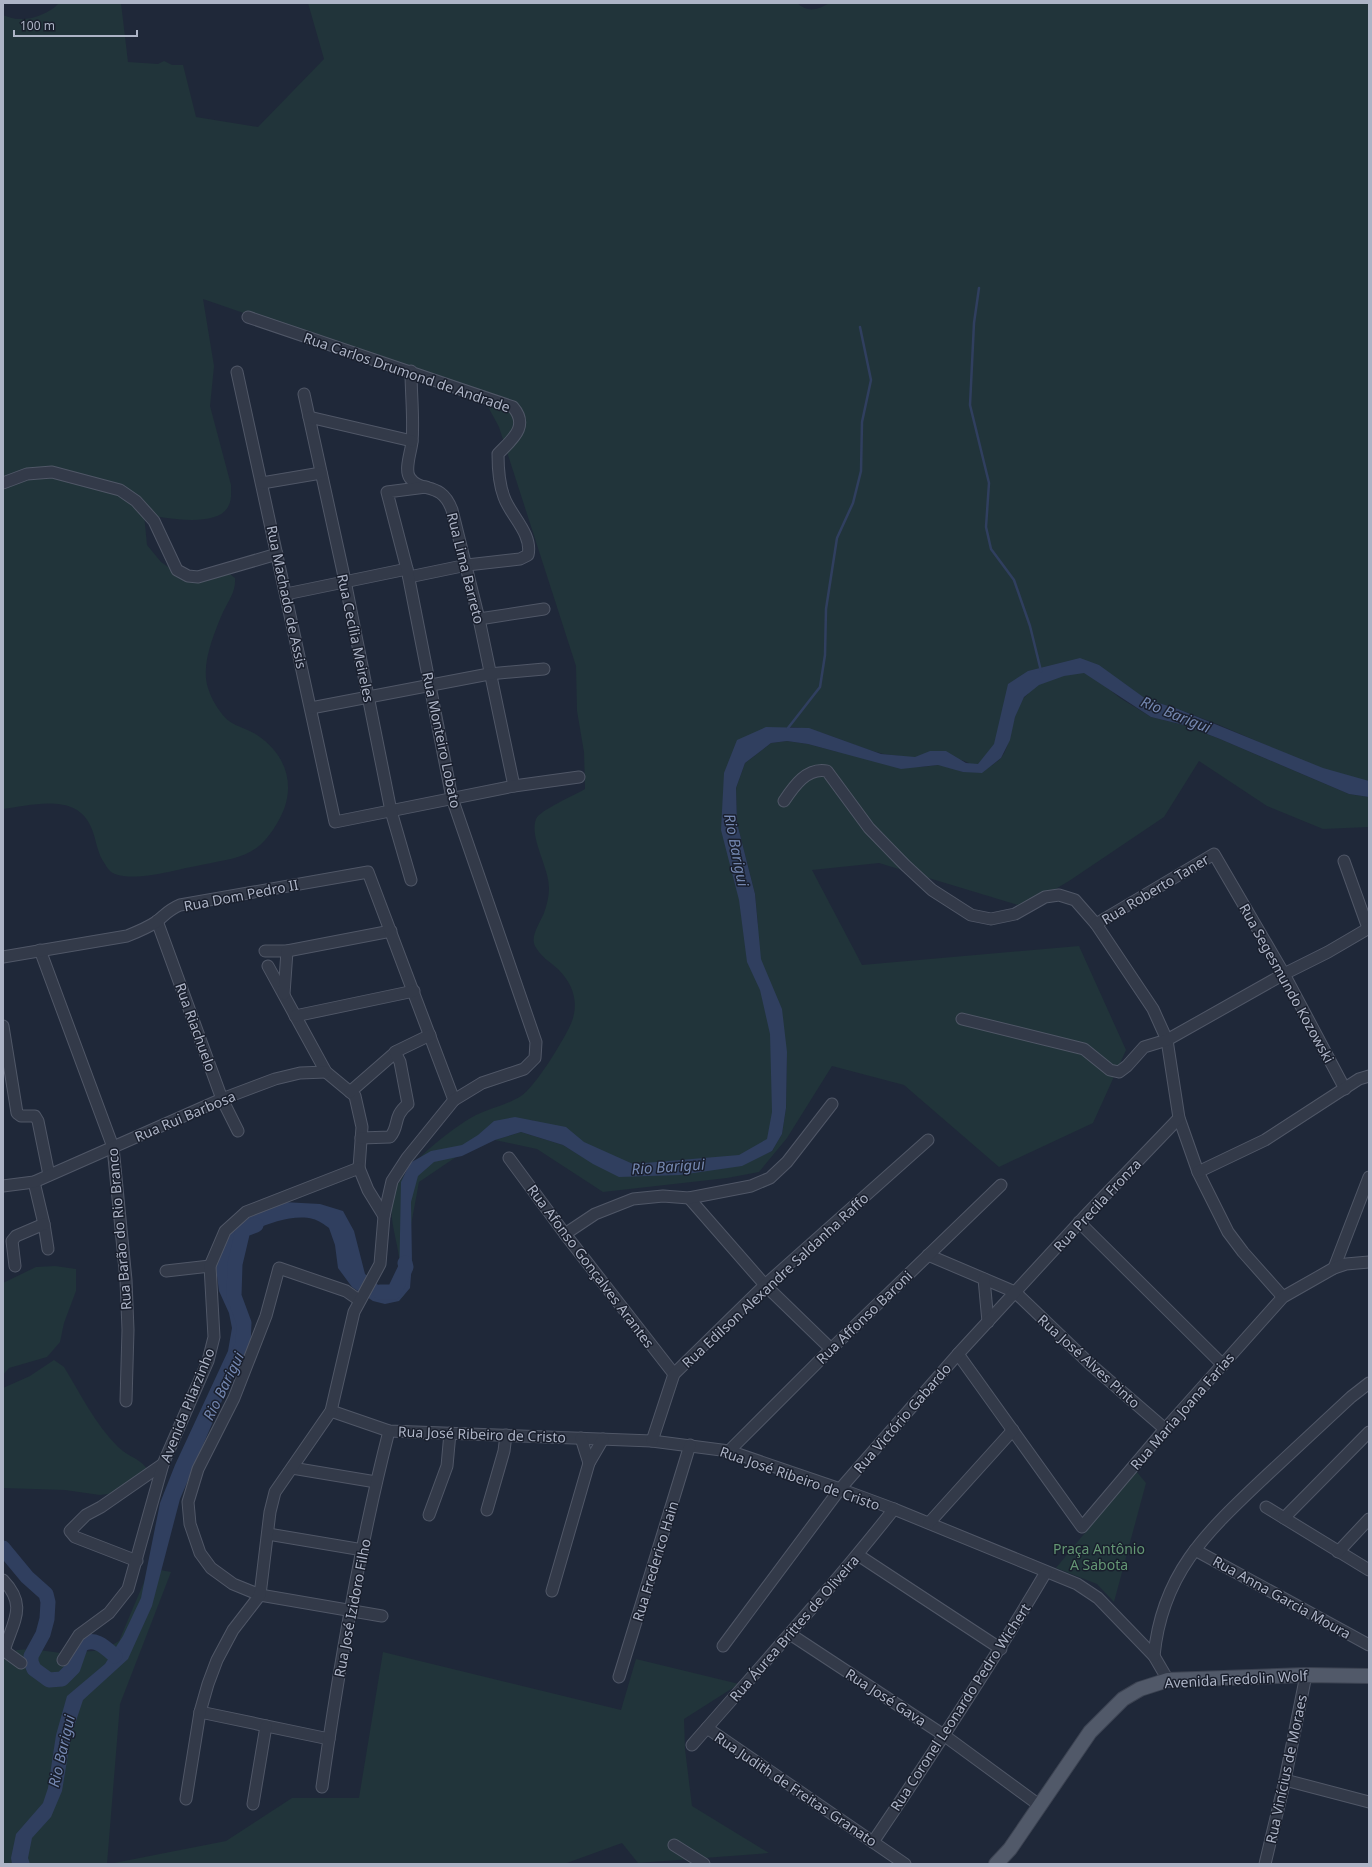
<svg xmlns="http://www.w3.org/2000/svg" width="1372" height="1867" font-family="'Noto Sans',sans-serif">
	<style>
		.green { fill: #21343a; fill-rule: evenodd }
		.water { fill: #303f5f }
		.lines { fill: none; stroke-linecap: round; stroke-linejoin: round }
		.stream { stroke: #303f5f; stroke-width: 2.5 }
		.river { stroke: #303f5f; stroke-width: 15 }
		.minor-casing { stroke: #505767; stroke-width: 13 }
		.major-casing { stroke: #3c4352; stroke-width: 16 }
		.minor { stroke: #333a49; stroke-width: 11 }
		.major { stroke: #515969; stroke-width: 14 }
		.labels { text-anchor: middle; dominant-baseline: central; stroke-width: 3; stroke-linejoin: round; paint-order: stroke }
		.street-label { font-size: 14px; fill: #adb4c6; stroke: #191f2d }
		.park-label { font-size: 14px; fill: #649774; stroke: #191f2d }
		.water-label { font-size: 15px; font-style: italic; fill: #7487b0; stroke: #191f2d }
	</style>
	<rect width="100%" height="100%" fill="#1f2839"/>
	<!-- green -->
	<g class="green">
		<path d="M 59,3 L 121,3 L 128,62 L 158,64 L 164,61 L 172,65 L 183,65 L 196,117 L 258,127 L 324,59 L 308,3 L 797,3 C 809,13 816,10 830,3 L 1369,3 L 1369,786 L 1353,783 L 1217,724 L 1178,709 L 1145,699 L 1123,683 L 1099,681 L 1120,698 L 1151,717 L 1184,725 L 1220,739 L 1349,794 L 1369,797 L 1369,827 L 1323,829 L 1267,806 L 1199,761 L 1164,817 L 1069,881 L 1025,907 L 879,863 L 812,870 L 862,965 L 1079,946 L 1126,1050 L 1093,1123 L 999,1167 L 904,1085 L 832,1066 L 787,1138 L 759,1172 L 727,1178 L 603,1192 L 537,1149 L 495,1140 L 521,1132 L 563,1145 L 584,1158 L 532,1120 L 462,1153 L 419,1182 L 409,1236 L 410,1281 L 403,1297 L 395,1300 C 394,1285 401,1282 400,1269 C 400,1245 387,1220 393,1195 C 401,1168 451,1128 476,1115 C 490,1108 507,1105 521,1096 C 535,1087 561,1044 569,1028 C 580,1006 575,986 558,969 C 550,962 540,956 535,946 C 530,936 540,923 544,913 C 547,905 549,896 549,888 C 549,867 529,838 536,819 C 540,810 575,795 585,789 L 584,752 L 577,711 L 576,666 L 499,427 L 486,403 L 452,385 L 203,299 L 214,366 L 210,406 L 231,485 C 231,493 232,500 228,507 C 217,528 163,518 144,514 L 147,545 L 161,562 L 171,569 L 192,572 L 226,571 L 235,578 C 236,591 229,600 223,612 C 215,631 204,657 206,678 C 207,692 218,712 229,721 C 237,727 248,729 257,735 C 286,754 297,786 280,818 C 259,857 242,857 201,865 C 178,869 138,882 115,874 C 109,872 107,867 103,861 C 96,850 96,835 89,823 C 73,793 29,806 3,809 L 3,15 C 8,17 14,19 19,19 C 32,20 50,13 59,3 ZM 1028,694 C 1011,706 1014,741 1001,758 C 999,761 994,763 991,766 L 1020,697 ZM 791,727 C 823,729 849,745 880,753 C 889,756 903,754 910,760 L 962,760 L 969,763 L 963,772 L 947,766 L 938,765 L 921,767 L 834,751 L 808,744 L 787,741 L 771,743 L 745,763 L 736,788 L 737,823 L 755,894 L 758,925 L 737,867 L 730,765 ZM 779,1034 L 787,1052 L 786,1108 L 782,1134 L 772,1151 L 763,1155 L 772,1148 L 772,1101 Z"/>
		<path d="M 55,1266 L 76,1269 L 76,1291 L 64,1323 L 60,1342 L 47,1357 L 9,1368 L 3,1375 L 3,1283 L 36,1267 Z"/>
		<path d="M 54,1360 L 64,1367 C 80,1393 95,1424 118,1447 C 131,1459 145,1459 151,1477 L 122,1492 L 100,1495 L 65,1490 L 3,1488 L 3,1388 L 30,1376 Z"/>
		<path d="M 1136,1471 L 1146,1483 L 1114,1602 L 1097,1584 L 1056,1568 Z"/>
		<path d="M 150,1568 L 171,1572 L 120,1704 L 107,1864 L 3,1864 L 3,1659 L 17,1650 L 31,1649 L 61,1653 L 93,1651 L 107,1648 L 119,1641 Z"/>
		<path d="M 383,1652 L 621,1710 L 636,1659 L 739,1684 L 684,1719 L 685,1749 L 692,1806 L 769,1853 L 638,1863 L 622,1843 L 564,1864 L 109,1864 L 226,1841 L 292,1798 L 359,1798 Z"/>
	</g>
	<!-- water -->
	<path class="water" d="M 1080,658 L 1099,665 L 1146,699 L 1178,709 L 1323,768 L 1369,781 L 1369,797 L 1349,794 L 1220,739 L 1184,725 L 1151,717 L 1084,673 L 1064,676 L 1039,685 L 1024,697 L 1015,717 L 1010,740 L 1001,758 L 982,773 L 963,772 L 938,765 L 901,769 L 808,744 L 787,741 L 771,743 L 745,763 L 736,788 L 737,823 L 755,894 L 761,959 L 782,1009 L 787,1052 L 786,1108 L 782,1134 L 772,1151 L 742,1166 L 680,1175 L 619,1177 L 593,1164 L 563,1145 L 521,1132 L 495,1140 L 462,1156 L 434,1162 L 418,1176 L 411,1202 L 412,1263 L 410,1288 L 399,1301 L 385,1304 L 373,1301 L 352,1287 L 338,1268 L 335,1245 L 329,1228 C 325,1225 318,1220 313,1219 C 292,1213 260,1226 242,1236 L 233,1260 L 230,1294 L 244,1330 L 241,1356 L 180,1499 L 152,1606 L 128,1659 L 83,1700 L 71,1736 L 62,1791 L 51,1817 L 32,1838 L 28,1858 L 30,1864 L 12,1864 L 11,1858 L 16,1834 L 43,1803 L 48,1788 L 56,1735 L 67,1696 L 105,1664 L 123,1636 L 141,1598 L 160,1503 L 175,1465 L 228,1351 L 232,1328 L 229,1313 L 219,1291 L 216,1268 L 221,1245 L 230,1229 L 246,1216 L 283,1202 L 320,1204 L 343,1211 L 354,1231 L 365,1274 L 383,1289 L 399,1287 L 401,1182 L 410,1163 L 431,1151 L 462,1145 L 478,1135 L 494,1121 L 515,1117 L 566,1127 L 584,1142 L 633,1164 L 739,1155 L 767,1139 L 772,1112 L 770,1034 L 760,990 L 747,962 L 739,900 L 721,830 L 724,773 L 737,740 L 766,727 L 809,728 L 881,754 L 915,757 L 930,751 L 946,751 L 966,763 L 978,764 L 994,744 L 1008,684 L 1028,671 Z"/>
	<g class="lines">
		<!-- stream -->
		<g class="stream">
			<path d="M 979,288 L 974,323 L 970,405 L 989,483 L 986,527 L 991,549 L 1014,580 L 1030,626 L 1041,671"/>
			<path d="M 788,728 L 820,687 L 825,655 L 826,609 L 837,538 L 853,503 L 861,471 L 862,422 L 871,380 L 860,327"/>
		</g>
		<!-- river -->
		<g class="river">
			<path d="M 380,1292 L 394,1292 L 406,1267 L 405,1263"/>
			<path d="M 232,1364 L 243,1345 L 244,1323 L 234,1296 L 235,1264 L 243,1230 L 256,1225"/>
			<path d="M 3,1548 L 27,1577 L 46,1594 L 48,1602 L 47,1619 L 43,1634 L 31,1656 L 31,1662 L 34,1669 L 49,1680 L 62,1679 L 73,1668 L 81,1645 C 94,1636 105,1647 115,1656"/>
		</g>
		<!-- minor casing -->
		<g class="minor-casing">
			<g id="minor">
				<path d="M 248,317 L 513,407 C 530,427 511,440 498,454 C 498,467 499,484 504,497 C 510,515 533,534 528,555 L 520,559 L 467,565 L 409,577"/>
				<path d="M 411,371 C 411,395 414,419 412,442 C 411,452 404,470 410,478 C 421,494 441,480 452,510 L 479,619 L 514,786"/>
				<path d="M 237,372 L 335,822 L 514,786 L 579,777"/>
				<path d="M 304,394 L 345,581 L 391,811 L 411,880"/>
				<path d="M 309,417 L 412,441"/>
				<path d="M 3,483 L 27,474 L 52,472 L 120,490 L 136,501 L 154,521 L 177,570 L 188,576 L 198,577 L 277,554"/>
				<path d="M 262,483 L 321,473"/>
				<path d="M 286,594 L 407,569"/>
				<path d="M 479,619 L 544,609"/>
				<path d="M 311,708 L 489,674 L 544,669"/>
				<path d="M 784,801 C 794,786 807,767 827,771 L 869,828 L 905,865 L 932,890 L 971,915 L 991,919 L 1015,914 L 1045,897 L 1059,895 L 1075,900 L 1096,924 L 1153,1009 L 1167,1040 L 1179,1118 L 1198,1172 L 1228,1232 L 1243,1252 L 1283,1297"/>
				<path d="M 1344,861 L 1368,928"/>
				<path d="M 157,921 L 222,1099 L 238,1131"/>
				<path d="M 1096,924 L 1214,854 L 1284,974 L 1345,1089"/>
				<path d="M 40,950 L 113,1147 L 126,1280 L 128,1330 L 126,1401"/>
				<path d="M 265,951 L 287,951 L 391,931"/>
				<path d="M 3,957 L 127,936 C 137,932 147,928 156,922 C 165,915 168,910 180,905 L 368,872 L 454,1100"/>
				<path d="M 268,966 L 326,1072 L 355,1096 L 362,1127 L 359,1168"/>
				<path d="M 284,994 L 287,951"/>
				<path d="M 295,1016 L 414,991"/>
				<path d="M 962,1019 L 1084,1049 L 1110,1070 L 1119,1072 L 1127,1066 L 1144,1047 L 1167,1040 L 1284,974 L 1328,952 L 1369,928"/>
				<path d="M 3,1026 L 17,1113 L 21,1116 L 35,1116 L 38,1121 L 49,1175"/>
				<path d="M 350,1092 L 397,1051 L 430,1035"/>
				<path d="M 361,1138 L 390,1137 C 400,1126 392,1117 408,1104 L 400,1062 L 395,1052"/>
				<path d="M 509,1158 L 565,1234 L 674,1374"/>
				<path d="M 1198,1172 L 1265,1140 L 1359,1079 L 1369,1076"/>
				<path d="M 34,1182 L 44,1224 L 48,1249"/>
				<path d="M 3,1186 L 34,1182 L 222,1099 L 275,1079 L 300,1073 L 326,1072"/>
				<path d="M 689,1198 L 765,1285 L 831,1349"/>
				<path d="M 1079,1222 L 1223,1365"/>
				<path d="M 565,1234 L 595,1214 L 633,1199 L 663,1196 L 689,1198 L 751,1186 L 770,1178 L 787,1162 L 832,1104"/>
				<path d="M 928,1255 L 1015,1292 L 1090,1364 L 1165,1429"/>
				<path d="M 15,1266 L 12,1241 L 16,1236 L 44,1224"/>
				<path d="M 1334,1268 L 1369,1177"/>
				<path d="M 166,1271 L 210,1266"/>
				<path d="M 984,1279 L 988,1322"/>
				<path d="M 359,1300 L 346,1291 L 279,1268 L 266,1316 L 234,1398 L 198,1469 L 188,1502 L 190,1524 L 200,1553 L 211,1568 L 233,1584 L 260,1595 L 382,1616"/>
				<path d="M 958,1354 L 1082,1527 L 1165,1429 L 1283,1297 L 1334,1268 L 1346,1264 L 1369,1262"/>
				<path d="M 331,1411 L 389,1431 L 652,1441 L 729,1451 L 840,1489 L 894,1509 L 1077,1584 L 1098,1598 L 1154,1656 L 1168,1680"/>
				<path d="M 581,1438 L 589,1463"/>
				<path d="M 652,1441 L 674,1374 L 765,1285 L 928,1140"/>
				<path d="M 729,1451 L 831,1349 L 1001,1185"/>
				<path d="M 292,1468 L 376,1482"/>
				<path d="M 1266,1507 L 1369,1570"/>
				<path d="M 487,1510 L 504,1451 L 506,1435"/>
				<path d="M 429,1515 L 447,1466 L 450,1433"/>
				<path d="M 1284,1518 L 1369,1432"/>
				<path d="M 929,1523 L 1013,1430"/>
				<path d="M 268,1534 L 363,1550"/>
				<path d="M 1195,1550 L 1369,1645"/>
				<path d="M 1338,1552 L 1369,1519"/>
				<path d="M 858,1555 L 1001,1649"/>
				<path d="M 137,1561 L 75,1537 L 70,1531 L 86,1515 L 101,1507 L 163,1464"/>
				<path d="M 3,1580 C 28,1606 13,1621 4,1651"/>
				<path d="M 552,1591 L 589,1463 L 603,1439"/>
				<path d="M 790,1634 L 945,1736 L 1039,1805"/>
				<path d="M 723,1646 L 840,1489 L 958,1354 L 1087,1214 L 1179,1118"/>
				<path d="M 3,1650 L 21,1663"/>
				<path d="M 1154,1656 C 1162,1572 1208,1531 1266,1476 C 1294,1450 1323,1423 1351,1397 L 1369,1383"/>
				<path d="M 63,1660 L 79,1635 L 109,1613 L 128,1589 L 163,1464 L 208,1361 L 214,1337 L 210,1266 L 225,1231 L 246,1212 L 359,1168 L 368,1190 L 384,1216"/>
				<path d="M 619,1677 L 690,1445"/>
				<path d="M 200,1712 L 329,1739"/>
				<path d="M 707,1728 L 905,1864"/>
				<path d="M 692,1745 C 760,1667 830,1590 894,1509"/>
				<path d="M 1285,1780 L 1369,1802"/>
				<path d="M 322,1787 C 339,1667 359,1548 389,1431"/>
				<path d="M 186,1799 L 200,1712 L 208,1684 L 217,1660 L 233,1630 L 260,1595 L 270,1512 L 275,1492 L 331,1411 L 354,1312 L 380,1264 L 384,1216 L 392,1181 L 407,1158 L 454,1100 L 482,1083 L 524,1069 L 535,1058 L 536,1042 L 452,798 L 407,569 L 387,492 L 426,487"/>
				<path d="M 253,1804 L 266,1726"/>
				<path d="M 873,1842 C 933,1753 992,1664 1046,1572"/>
				<path d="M 674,1845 L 704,1864"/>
				<path d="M 1265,1864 L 1285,1780 L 1306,1675"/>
			</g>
		</g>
		<!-- major casing -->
		<g class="major-casing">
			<path id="major" d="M 996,1864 L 1010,1849 L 1090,1732 L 1123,1699 L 1140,1689 L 1168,1680 L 1306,1675 L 1369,1676"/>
		</g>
		<!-- minor -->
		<use href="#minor" class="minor"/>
		<!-- major -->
		<use href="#major" class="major"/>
	</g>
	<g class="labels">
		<!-- street labels -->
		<g class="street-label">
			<text transform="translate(407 372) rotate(19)">Rua Carlos Drumond de Andrade</text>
			<text transform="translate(466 568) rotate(76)">Rua Lima Barreto</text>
			<text transform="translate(287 597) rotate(78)">Rua Machado de Assis</text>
			<text transform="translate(356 638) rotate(78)">Rua Cecília Meireles</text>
			<text transform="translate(442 740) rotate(78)">Rua Monteiro Lobato</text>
			<text transform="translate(1155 889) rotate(-31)">Rua Roberto Taner</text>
			<text transform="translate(241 895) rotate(-11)">Rua Dom Pedro II</text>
			<text transform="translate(1287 983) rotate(61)">Rua Segesmundo Kozowski</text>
			<text transform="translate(196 1027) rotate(70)">Rua Riachuelo</text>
			<text transform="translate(185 1116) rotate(-23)">Rua Rui Barbosa</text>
			<text transform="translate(1097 1205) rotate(-47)">Rua Precila Fronza</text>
			<text transform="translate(119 1229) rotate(-95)">Rua Barão do Rio Branco</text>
			<text transform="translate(591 1266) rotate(53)">Rua Afonso Gonçalves Arantes</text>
			<text transform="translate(775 1280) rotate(-43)">Rua Edilson Alexandre Saldanha Raffo</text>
			<text transform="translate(864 1317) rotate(-44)">Rua Affonso Baroni</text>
			<text transform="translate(1089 1361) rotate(42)">Rua José Alves Pinto</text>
			<text transform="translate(187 1405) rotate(-68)">Avenida Pilarzinho</text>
			<text transform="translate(1182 1411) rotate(-49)">Rua Maria Joana Farias</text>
			<text transform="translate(902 1418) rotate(-49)">Rua Victório Gabardo</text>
			<text transform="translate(482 1434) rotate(2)">Rua José Ribeiro de Cristo</text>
			<text transform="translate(800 1478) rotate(19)">Rua José Ribeiro de Cristo</text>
			<text transform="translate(655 1561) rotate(-73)">Rua Frederico Hain</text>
			<text transform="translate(1282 1597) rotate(29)">Rua Anna Garcia Moura</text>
			<text transform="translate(352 1608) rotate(-79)">Rua José Izidoro Filho</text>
			<text transform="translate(794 1628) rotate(-49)">Rua Áurea Brittes de Oliveira</text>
			<text transform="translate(1236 1679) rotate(-3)">Avenida Fredolin Wolf</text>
			<text transform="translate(886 1697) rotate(33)">Rua José Gava</text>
			<text transform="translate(960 1707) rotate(-57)">Rua Coronel Leonardo Pedro Wichert</text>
			<text transform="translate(1286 1769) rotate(-78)">Rua Vinícius de Moraes</text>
			<text transform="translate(796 1789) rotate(34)">Rua Judith de Freitas Granato</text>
		</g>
		<!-- park labels -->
		<g class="park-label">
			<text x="1099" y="1548">Praça Antônio<tspan x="1099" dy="16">A Sabota</tspan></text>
		</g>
		<!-- water labels -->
		<g class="water-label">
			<text transform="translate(1176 714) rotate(22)">Rio Barigui</text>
			<text transform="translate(737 850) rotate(79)">Rio Barigui</text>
			<text transform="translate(668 1166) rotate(-4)">Rio Barigui</text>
			<text transform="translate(223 1386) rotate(-64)">Rio Barigui</text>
			<text transform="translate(61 1751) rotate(-77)">Rio Barigui</text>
		</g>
	</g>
	<!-- border -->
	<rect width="1372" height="1867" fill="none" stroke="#adb4c6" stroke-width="8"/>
	<!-- scale -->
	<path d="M14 30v6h123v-6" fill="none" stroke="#adb4c6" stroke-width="2"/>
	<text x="20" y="30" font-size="12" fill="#adb4c6" stroke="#191f2d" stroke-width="3" paint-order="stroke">100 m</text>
</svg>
